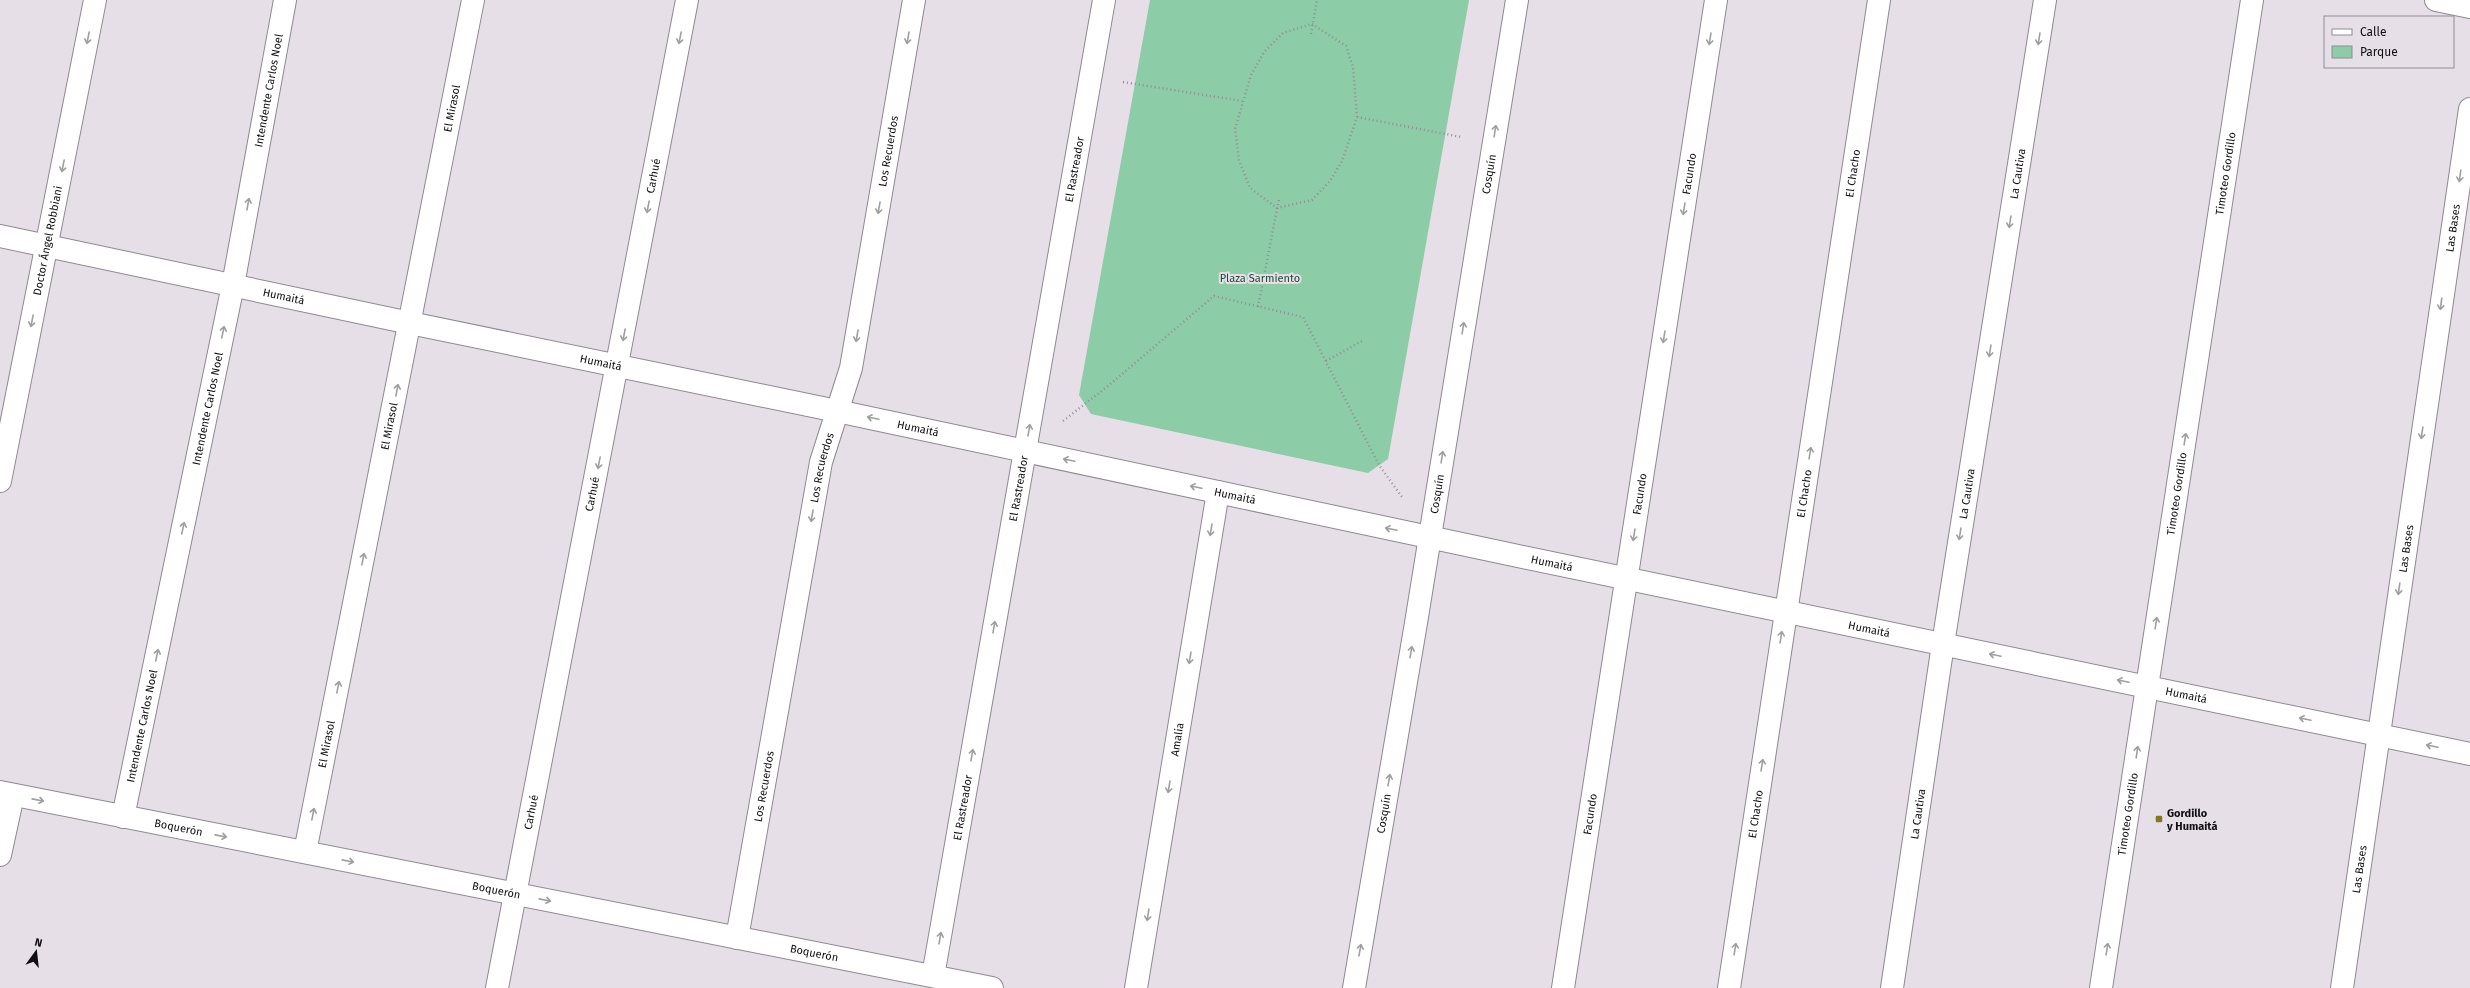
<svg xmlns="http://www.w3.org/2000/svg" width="2470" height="988" font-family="'Fira Sans',sans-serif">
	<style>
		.green { fill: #8ccca7 }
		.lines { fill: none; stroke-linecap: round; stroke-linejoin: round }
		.minor-casing { stroke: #8f8891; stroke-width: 24 }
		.path { stroke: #938e95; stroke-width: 2.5; stroke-dasharray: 1 3; stroke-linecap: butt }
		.minor { stroke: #fff; stroke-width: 22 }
		.oneway { stroke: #9f9fa0 }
		.poi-dot { fill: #7f7a20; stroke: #e6dfe8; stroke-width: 1.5 }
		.labels { text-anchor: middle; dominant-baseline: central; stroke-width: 4; stroke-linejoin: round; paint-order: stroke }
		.street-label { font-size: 11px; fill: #100e11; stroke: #e6dfe8 }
		.park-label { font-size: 11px; fill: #1f4933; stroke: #e6dfe8 }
		.poi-label { font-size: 11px; font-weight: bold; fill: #100e11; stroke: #e6dfe8; text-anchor: start }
	</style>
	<rect width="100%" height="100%" fill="#e6dfe8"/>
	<!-- green -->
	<path class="green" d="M 1150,0 L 1469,0 L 1388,459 L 1368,473 L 1091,414 L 1079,395 Z"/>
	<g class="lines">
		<!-- minor casing -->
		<g class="minor-casing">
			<g id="minor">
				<path d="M 2436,0 L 2470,7"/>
				<path id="s1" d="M 0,236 L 410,323 L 837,411 L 1518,556 L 2470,754"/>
				<path id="s2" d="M 0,481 L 95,0"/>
				<path id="s3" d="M 0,792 L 992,988"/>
				<path id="s4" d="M 123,817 L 233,285 L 285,0"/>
				<path id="s5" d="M 305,852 L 473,0"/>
				<path d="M 0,855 L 13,795"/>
				<path id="s6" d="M 737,938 L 821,462 L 851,368 L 914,0"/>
				<path id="s7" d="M 933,976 L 1104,0"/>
				<path id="s8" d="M 497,988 L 687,0"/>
				<path id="s9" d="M 1136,988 L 1218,492"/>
				<path id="s10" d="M 1354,988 L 1416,623 L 1517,0"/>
				<path id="s11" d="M 1563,988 L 1716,0"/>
				<path id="s12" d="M 1729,988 L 1879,0"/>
				<path id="s13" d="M 1892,988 L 1943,644 L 2045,0"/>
				<path id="s14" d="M 2101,988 L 2252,0"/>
				<path id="s15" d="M 2342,988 L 2470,109"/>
			</g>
		</g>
		<!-- path -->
		<g class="path">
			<path d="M 1312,24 L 1346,46 L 1353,67 L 1357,117 L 1342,161 L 1330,181 L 1312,200 L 1277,208 L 1250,188 L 1239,160 L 1235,129 L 1251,75 L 1264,52 L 1283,33 Z"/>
			<path d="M 1311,34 L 1317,0"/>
			<path d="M 1123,82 L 1242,101"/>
			<path d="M 1357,117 L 1461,137"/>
			<path d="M 1258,307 L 1279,199"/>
			<path d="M 1326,361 L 1362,341"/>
			<path d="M 1063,421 L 1108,386 L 1214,296 L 1303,317 L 1379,465 L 1402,497"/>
		</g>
		<!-- minor -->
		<use href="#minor" class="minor"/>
	</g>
	<!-- one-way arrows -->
	<defs><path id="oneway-shaft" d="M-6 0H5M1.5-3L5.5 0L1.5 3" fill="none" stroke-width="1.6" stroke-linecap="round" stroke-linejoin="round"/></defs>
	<g class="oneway">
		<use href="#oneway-shaft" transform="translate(88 38) rotate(101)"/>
		<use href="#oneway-shaft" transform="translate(680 38) rotate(101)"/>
		<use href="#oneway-shaft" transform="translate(908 38) rotate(100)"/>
		<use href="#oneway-shaft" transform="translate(1710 39) rotate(99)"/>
		<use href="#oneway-shaft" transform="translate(2039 39) rotate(99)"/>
		<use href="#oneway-shaft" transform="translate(1495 131) rotate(-81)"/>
		<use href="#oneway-shaft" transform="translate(63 166) rotate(101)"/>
		<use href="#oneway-shaft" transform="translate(2460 176) rotate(98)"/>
		<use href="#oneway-shaft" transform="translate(248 204) rotate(-80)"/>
		<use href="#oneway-shaft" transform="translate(648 207) rotate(101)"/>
		<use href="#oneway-shaft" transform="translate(879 208) rotate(100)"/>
		<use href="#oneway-shaft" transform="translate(1684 209) rotate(99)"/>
		<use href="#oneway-shaft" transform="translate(2010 222) rotate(99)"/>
		<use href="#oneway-shaft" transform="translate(2441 304) rotate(98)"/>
		<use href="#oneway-shaft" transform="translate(32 321) rotate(101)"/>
		<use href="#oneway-shaft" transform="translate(1463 328) rotate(-81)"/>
		<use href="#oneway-shaft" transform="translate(223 332) rotate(-78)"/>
		<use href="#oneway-shaft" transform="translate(624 335) rotate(101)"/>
		<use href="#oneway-shaft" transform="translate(857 336) rotate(100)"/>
		<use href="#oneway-shaft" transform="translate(1664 337) rotate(99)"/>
		<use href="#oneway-shaft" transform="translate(1990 351) rotate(99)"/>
		<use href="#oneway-shaft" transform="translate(397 390) rotate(-79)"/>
		<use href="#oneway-shaft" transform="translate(873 418) rotate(-168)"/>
		<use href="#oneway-shaft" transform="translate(1029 430) rotate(-80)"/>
		<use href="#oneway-shaft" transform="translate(2422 433) rotate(98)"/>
		<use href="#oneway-shaft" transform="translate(2185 439) rotate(-81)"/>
		<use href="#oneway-shaft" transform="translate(1810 453) rotate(-81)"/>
		<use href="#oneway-shaft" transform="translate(1442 457) rotate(-81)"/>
		<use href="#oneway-shaft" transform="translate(1069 460) rotate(-168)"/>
		<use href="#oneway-shaft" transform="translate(599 463) rotate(101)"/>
		<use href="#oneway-shaft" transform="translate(1196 487) rotate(-168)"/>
		<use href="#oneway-shaft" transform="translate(812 516) rotate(100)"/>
		<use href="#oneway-shaft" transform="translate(183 528) rotate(-78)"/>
		<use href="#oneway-shaft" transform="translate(1391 529) rotate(-168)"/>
		<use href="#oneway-shaft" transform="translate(1211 530) rotate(99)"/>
		<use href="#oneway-shaft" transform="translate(1960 534) rotate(99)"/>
		<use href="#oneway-shaft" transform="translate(1634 535) rotate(99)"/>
		<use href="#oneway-shaft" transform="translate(363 559) rotate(-79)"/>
		<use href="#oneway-shaft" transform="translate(2399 589) rotate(98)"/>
		<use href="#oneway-shaft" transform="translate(2156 623) rotate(-81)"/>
		<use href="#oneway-shaft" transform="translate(994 627) rotate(-80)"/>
		<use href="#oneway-shaft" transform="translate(1781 637) rotate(-81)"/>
		<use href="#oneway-shaft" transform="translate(1411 652) rotate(-80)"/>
		<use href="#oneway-shaft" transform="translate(157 655) rotate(-78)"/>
		<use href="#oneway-shaft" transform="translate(1995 655) rotate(-168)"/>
		<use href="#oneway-shaft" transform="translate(1190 658) rotate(99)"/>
		<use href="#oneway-shaft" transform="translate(2123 681) rotate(-168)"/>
		<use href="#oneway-shaft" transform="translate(338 687) rotate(-79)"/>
		<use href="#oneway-shaft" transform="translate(2305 719) rotate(-168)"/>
		<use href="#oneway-shaft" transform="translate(2432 746) rotate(-168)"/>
		<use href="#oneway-shaft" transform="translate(2137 752) rotate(-82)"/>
		<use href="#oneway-shaft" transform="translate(972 755) rotate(-80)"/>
		<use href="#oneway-shaft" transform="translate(1762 765) rotate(-81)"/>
		<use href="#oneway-shaft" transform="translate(1389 780) rotate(-80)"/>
		<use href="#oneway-shaft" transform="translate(1169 787) rotate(99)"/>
		<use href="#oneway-shaft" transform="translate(38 800) rotate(11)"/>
		<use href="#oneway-shaft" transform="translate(313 814) rotate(-79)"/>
		<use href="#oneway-shaft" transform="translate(221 836) rotate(11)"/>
		<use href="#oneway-shaft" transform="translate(348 861) rotate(11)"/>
		<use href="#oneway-shaft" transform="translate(545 900) rotate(11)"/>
		<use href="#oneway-shaft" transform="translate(1148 915) rotate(99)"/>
		<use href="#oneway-shaft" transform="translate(940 938) rotate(-80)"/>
		<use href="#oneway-shaft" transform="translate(1735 949) rotate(-81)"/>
		<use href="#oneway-shaft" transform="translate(2107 949) rotate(-81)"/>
		<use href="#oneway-shaft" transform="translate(1360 950) rotate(-80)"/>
	</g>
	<!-- markers -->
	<rect class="poi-dot" x="2155" y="815" width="8" height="8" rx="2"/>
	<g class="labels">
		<!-- street labels -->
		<g class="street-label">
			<text stroke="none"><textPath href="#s4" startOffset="741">Intendente Carlos Noel</textPath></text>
			<text stroke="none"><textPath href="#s5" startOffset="758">El Mirasol</textPath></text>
			<text stroke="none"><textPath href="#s6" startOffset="802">Los Recuerdos</textPath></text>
			<text stroke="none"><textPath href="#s7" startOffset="819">El Rastreador</textPath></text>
			<text stroke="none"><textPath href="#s10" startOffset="825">Cosquín</textPath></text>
			<text stroke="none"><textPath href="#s11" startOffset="824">Facundo</textPath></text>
			<text stroke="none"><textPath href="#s12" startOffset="824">El Chacho</textPath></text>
			<text stroke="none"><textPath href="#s13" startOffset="824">La Cautiva</textPath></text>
			<text stroke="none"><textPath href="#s14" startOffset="824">Timoteo Gordillo</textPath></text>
			<text stroke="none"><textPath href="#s8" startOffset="827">Carhué</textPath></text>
			<text stroke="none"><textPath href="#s15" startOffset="768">Las Bases</textPath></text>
			<text stroke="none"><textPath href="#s2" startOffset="245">Doctor Ángel Robbiani</textPath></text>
			<text stroke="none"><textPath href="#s1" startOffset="290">Humaitá</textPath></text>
			<text stroke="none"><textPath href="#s1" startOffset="614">Humaitá</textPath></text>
			<text stroke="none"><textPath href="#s4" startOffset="417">Intendente Carlos Noel</textPath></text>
			<text stroke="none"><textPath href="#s5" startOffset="434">El Mirasol</textPath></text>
			<text stroke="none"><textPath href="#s1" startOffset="938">Humaitá</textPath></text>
			<text stroke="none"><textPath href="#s6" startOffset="478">Los Recuerdos</textPath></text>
			<text stroke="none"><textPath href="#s7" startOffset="495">El Rastreador</textPath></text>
			<text stroke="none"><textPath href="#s8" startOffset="503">Carhué</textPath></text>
			<text stroke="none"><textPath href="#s10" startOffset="501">Cosquín</textPath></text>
			<text stroke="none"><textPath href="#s11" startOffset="500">Facundo</textPath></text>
			<text stroke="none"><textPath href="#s12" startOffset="500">El Chacho</textPath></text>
			<text stroke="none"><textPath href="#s13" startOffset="500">La Cautiva</textPath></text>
			<text stroke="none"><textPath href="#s14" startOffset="500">Timoteo Gordillo</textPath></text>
			<text stroke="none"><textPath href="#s1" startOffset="1262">Humaitá</textPath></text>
			<text stroke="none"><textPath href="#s15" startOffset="444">Las Bases</textPath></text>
			<text stroke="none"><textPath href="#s1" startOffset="1586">Humaitá</textPath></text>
			<text stroke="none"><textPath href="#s1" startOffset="1910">Humaitá</textPath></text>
			<text stroke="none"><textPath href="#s1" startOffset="2234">Humaitá</textPath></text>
			<text stroke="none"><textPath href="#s4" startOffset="93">Intendente Carlos Noel</textPath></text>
			<text stroke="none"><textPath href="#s9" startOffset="252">Amalia</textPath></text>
			<text stroke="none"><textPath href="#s5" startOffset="110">El Mirasol</textPath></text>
			<text stroke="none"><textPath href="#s6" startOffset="154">Los Recuerdos</textPath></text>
			<text stroke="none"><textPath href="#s7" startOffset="171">El Rastreador</textPath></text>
			<text stroke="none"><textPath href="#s8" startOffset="179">Carhué</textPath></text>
			<text stroke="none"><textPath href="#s10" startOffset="177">Cosquín</textPath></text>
			<text stroke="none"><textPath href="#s11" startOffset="176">Facundo</textPath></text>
			<text stroke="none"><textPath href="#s12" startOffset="176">El Chacho</textPath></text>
			<text stroke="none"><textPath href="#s13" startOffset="176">La Cautiva</textPath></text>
			<text stroke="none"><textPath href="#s14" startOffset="176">Timoteo Gordillo</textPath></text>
			<text stroke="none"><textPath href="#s3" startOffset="182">Boquerón</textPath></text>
			<text stroke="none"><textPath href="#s15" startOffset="120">Las Bases</textPath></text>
			<text stroke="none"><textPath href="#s3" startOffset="506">Boquerón</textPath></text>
			<text stroke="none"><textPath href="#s3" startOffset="830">Boquerón</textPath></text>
		</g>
		<!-- park labels -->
		<g class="park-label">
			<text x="1260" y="278">Plaza Sarmiento</text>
		</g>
		<!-- poi labels -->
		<g class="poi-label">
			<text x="2167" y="813">Gordillo<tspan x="2167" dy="13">y Humaitá</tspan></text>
		</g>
	</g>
	<!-- legend -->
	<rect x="2324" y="16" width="130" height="52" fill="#e6dfe8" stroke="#908b92"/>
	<rect x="2332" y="29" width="20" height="6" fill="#ffffff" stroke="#908b92"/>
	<text x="2360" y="36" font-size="12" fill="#100e11">Calle</text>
	<rect x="2332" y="46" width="20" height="12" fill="#8ccca7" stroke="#908b92"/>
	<text x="2360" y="56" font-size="12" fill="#100e11">Parque</text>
	<!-- north arrow -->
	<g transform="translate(36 952) rotate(15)" stroke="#e6dfe8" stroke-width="3" paint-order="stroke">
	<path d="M0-3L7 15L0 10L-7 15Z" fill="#100e11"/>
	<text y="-6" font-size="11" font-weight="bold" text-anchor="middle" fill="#100e11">N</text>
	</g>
</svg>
